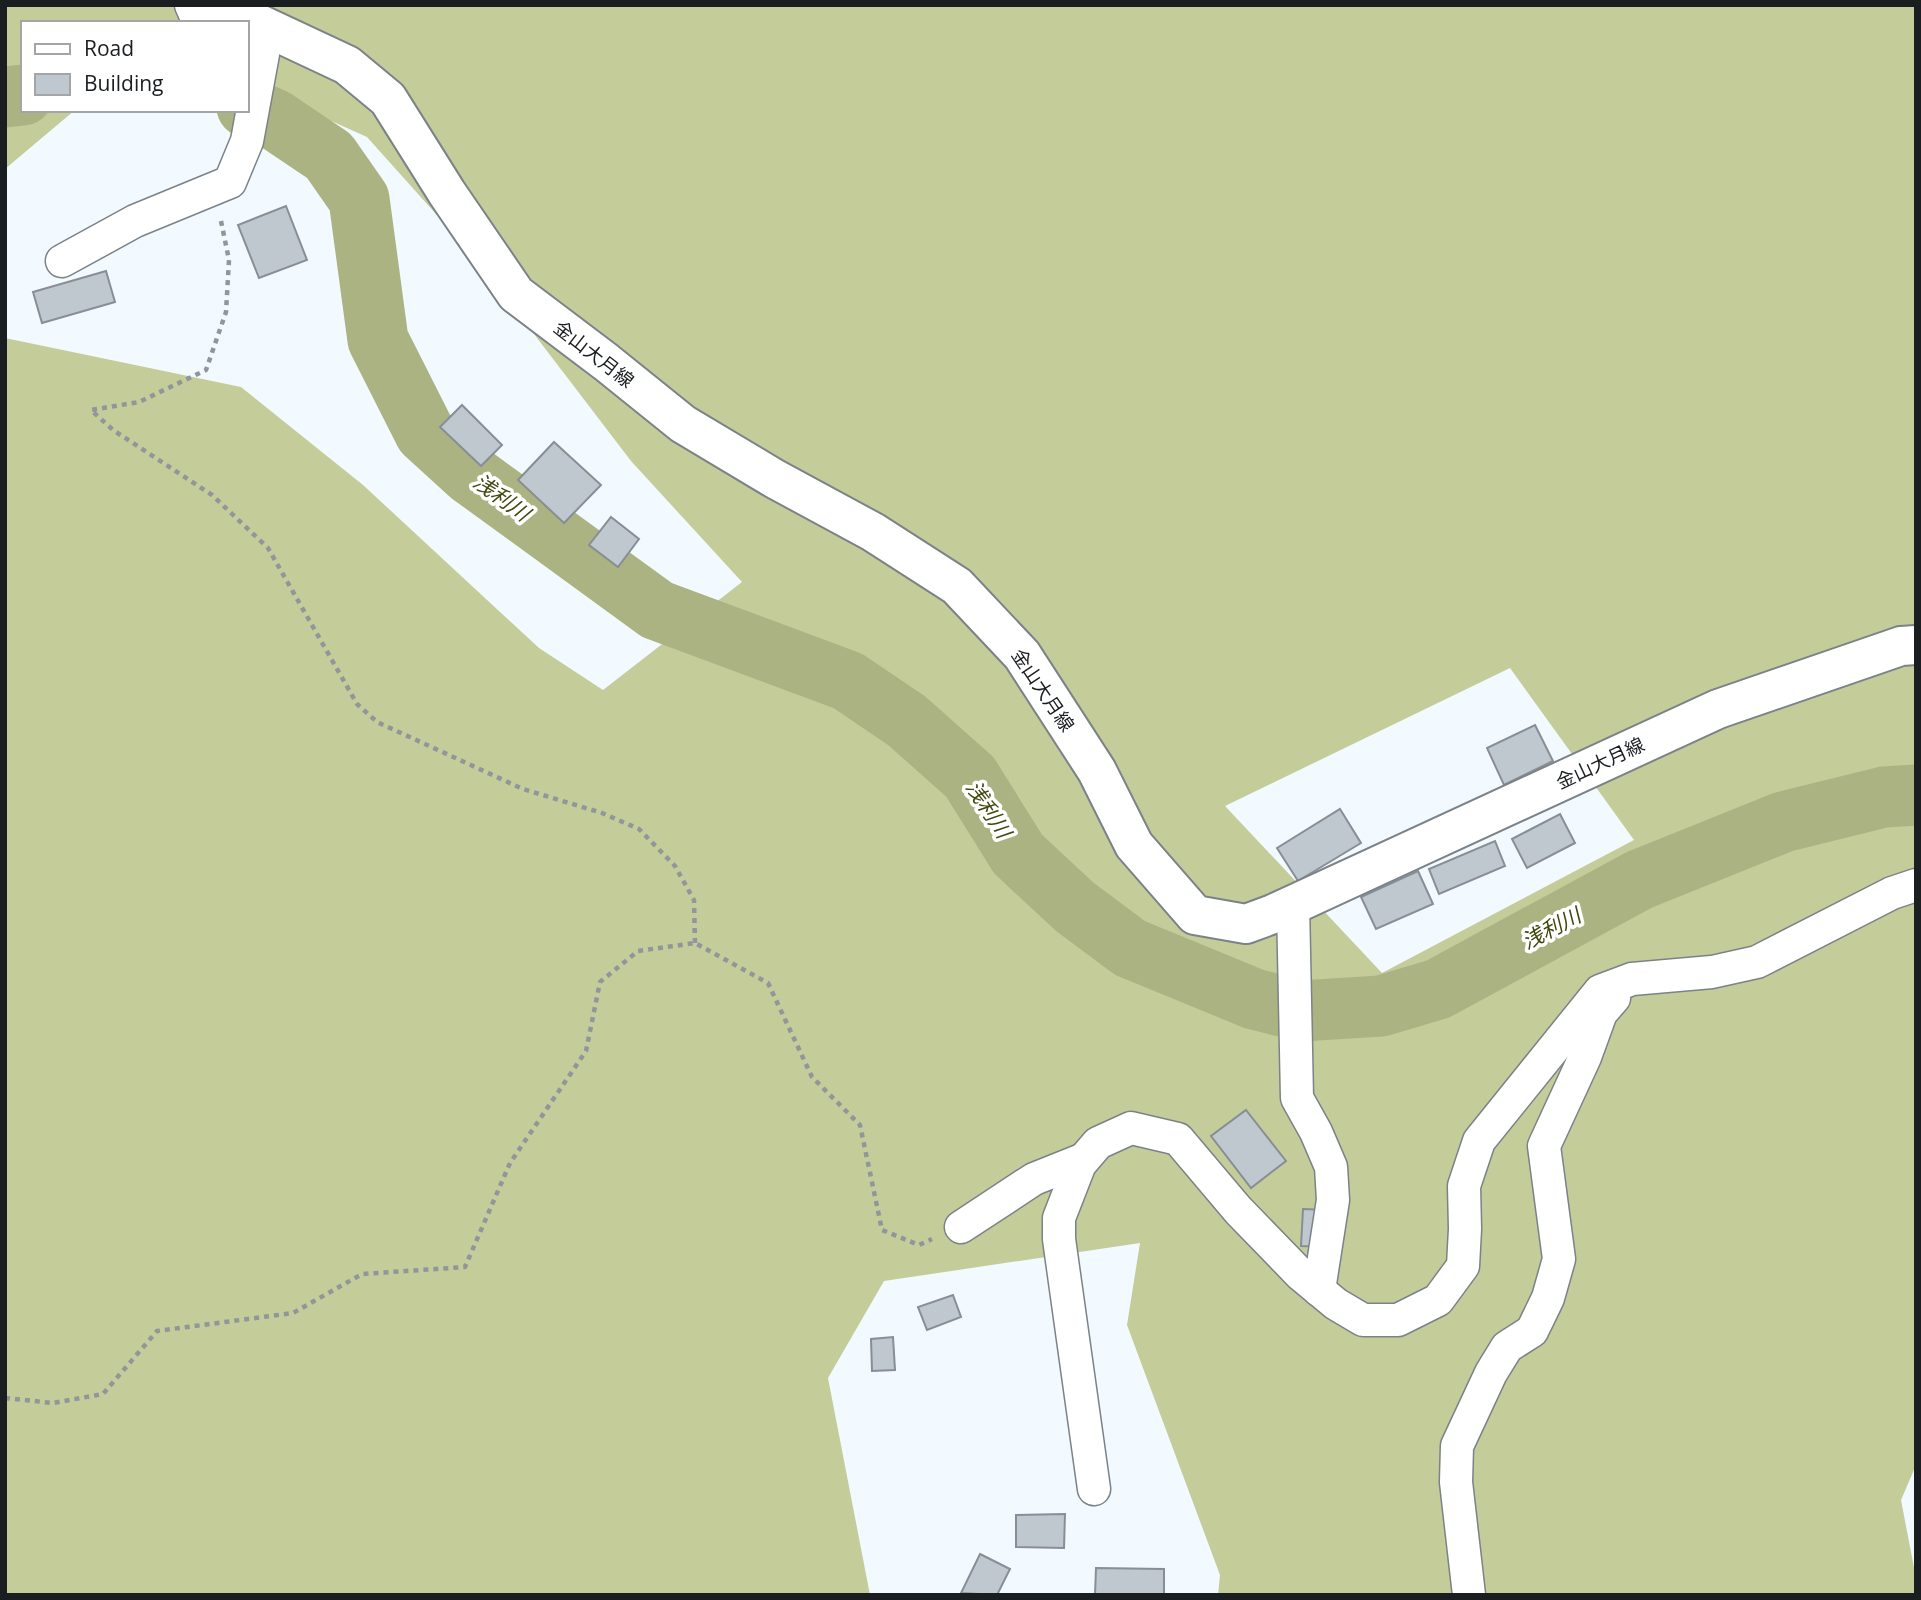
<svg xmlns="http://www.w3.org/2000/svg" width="1921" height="1600" font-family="'Open Sans','Noto Sans JP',sans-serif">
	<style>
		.forest { fill: #c4cc9a; fill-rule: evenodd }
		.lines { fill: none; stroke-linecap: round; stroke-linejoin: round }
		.river { stroke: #acb382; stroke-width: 61 }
		.building { fill: #c0c8cf; stroke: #878e95; stroke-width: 2 }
		.minor-casing { stroke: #7b8288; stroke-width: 35 }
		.secondary-casing { stroke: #7b8288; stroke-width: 42 }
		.path { stroke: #90969a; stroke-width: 4.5; stroke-dasharray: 5 5; stroke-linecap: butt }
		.minor { stroke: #fff; stroke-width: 32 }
		.secondary { stroke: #fff; stroke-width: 38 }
		.labels { text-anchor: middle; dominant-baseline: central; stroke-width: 7; stroke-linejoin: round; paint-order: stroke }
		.street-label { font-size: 19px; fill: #1b1e20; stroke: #fff }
		.water-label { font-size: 21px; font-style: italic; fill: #42480e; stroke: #fff }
	</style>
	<rect width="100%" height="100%" fill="#f2f9ff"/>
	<!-- forest -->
	<path class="forest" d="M 5,5 L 1916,5 L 1916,1465 L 1901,1500 L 1916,1578 L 1916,1595 L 1218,1595 L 1220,1575 L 1127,1325 L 1140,1243 L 884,1281 L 828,1378 L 870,1595 L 5,1595 L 5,338 L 241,387 L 363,485 L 539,648 L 603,690 L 742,582 L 631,461 L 479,262 L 367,137 L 247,83 L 247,23 L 23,23 L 23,110 L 75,110 L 5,169 ZM 1510,668 L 1634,840 L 1382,973 L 1225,806 Z"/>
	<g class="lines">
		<!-- river -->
		<g class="river">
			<path d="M 5,97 L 23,95"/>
			<path d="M 247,107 L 274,119 L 329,156 L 359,199 L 378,340 L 425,433 L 470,474 L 657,610 L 848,681 L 907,721 L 970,777 L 1018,854 L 1075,907 L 1130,948 L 1254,999 L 1301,1011 L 1381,1006 L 1438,989 L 1639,880 L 1783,822 L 1884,797 L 1916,795"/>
		</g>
	</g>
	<!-- building -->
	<g class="building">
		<path d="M 286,206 L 307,260 L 259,278 L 238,225 Z"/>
		<path d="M 106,271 L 115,302 L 42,323 L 33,292 Z"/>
		<path d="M 462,405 L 502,445 L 481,466 L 440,427 Z"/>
		<path d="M 554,442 L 601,485 L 564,523 L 518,480 Z"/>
		<path d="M 611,517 L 639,539 L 618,567 L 589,545 Z"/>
		<path d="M 1535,725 L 1553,761 L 1504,785 L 1487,748 Z"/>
		<path d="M 1340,809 L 1361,843 L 1298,881 L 1277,848 Z"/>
		<path d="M 1560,814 L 1575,843 L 1527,868 L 1512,839 Z"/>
		<path d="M 1495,841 L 1505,866 L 1439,894 L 1429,869 Z"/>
		<path d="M 1418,871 L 1433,904 L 1376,929 L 1361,897 Z"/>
		<path d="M 1246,1110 L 1286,1161 L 1251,1188 L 1211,1136 Z"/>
		<path d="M 1303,1209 L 1327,1210 L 1326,1247 L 1301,1246 Z"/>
		<path d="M 953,1295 L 961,1317 L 927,1330 L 918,1307 Z"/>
		<path d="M 893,1337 L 895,1370 L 872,1371 L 871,1339 Z"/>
		<path d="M 1065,1514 L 1064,1548 L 1016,1547 L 1016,1515 Z"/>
		<path d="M 980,1554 L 1010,1569 L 997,1595 L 961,1593 Z"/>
		<path d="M 1096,1568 L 1164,1569 L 1164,1595 L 1095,1595 Z"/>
	</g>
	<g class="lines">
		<!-- minor casing -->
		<g class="minor-casing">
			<g id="minor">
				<path d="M 191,5 L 199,23"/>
				<path d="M 62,261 L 135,221 L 230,182 L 247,141 L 263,54 L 247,46"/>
				<path d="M 1293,904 L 1297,1098 L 1316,1132 L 1331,1167 L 1333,1200 L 1319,1290"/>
				<path d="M 961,1227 L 1034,1179 L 1084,1159"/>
				<path d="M 1094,1489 L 1059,1239 L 1059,1218 L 1080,1164 L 1098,1143 L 1131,1128 L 1178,1139 L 1238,1210 L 1301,1275 L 1336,1304 L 1363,1320 L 1398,1320 L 1438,1300 L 1463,1266 L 1465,1229 L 1464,1186 L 1479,1141 L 1600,991 L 1632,979 L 1712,972 L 1757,962 L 1892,893 L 1916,885"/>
				<path d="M 1469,1595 L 1456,1482 L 1457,1446 L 1491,1373 L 1507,1347 L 1532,1331 L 1548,1298 L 1559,1259 L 1544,1146 L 1585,1057 L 1601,1013 L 1614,998"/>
			</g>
		</g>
		<!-- secondary casing -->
		<g class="secondary-casing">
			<path id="secondary" d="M 219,5 L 347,65 L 388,99 L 447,193 L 516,294 L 606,362 L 683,424 L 775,479 L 873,532 L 957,586 L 1022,655 L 1097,771 L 1134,845 L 1195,915 L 1246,924 L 1273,914 L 1718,709 L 1901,646 L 1916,645"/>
		</g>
		<!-- path -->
		<g class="path">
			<path d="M 221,221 L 229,260 L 226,312 L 206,370 L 139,402 L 91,410 L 113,430 L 212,495 L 268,548 L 357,704 L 377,722 L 523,789 L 602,813 L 639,829 L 675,866 L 694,900 L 695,943"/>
			<path d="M 5,1398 L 53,1403 L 103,1394 L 157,1331 L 293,1313 L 362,1274 L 465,1267 L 510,1163 L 586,1051 L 600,982 L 638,951 L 695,943 L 768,983 L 812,1077 L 860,1125 L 882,1230 L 919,1245 L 932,1239"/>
		</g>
		<!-- minor -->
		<use href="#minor" class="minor"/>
		<!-- secondary -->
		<use href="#secondary" class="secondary"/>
	</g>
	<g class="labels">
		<!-- street labels -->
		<g class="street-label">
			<text transform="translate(594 354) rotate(38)">金山大月線</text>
			<text transform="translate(1043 690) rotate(56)">金山大月線</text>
			<text transform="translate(1600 763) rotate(-25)">金山大月線</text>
		</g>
		<!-- water labels -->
		<g class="water-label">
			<text transform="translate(502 497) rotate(36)">浅利川</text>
			<text transform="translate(989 809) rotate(57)">浅利川</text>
			<text transform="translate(1551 928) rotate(-28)">浅利川</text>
		</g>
	</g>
	<!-- border -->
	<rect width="1921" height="1600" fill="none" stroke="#1b1e20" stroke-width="14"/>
	<!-- legend -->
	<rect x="21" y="21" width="228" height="91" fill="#ffffff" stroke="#a4a5a6" stroke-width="2"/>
	<rect x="35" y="44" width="35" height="10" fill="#ffffff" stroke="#a4a5a6" stroke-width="2"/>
	<text x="84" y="56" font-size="21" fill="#1b1e20">Road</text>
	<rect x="35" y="74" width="35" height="21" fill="#c0c8cf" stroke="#a4a5a6" stroke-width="2"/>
	<text x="84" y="91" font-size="21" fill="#1b1e20">Building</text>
</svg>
